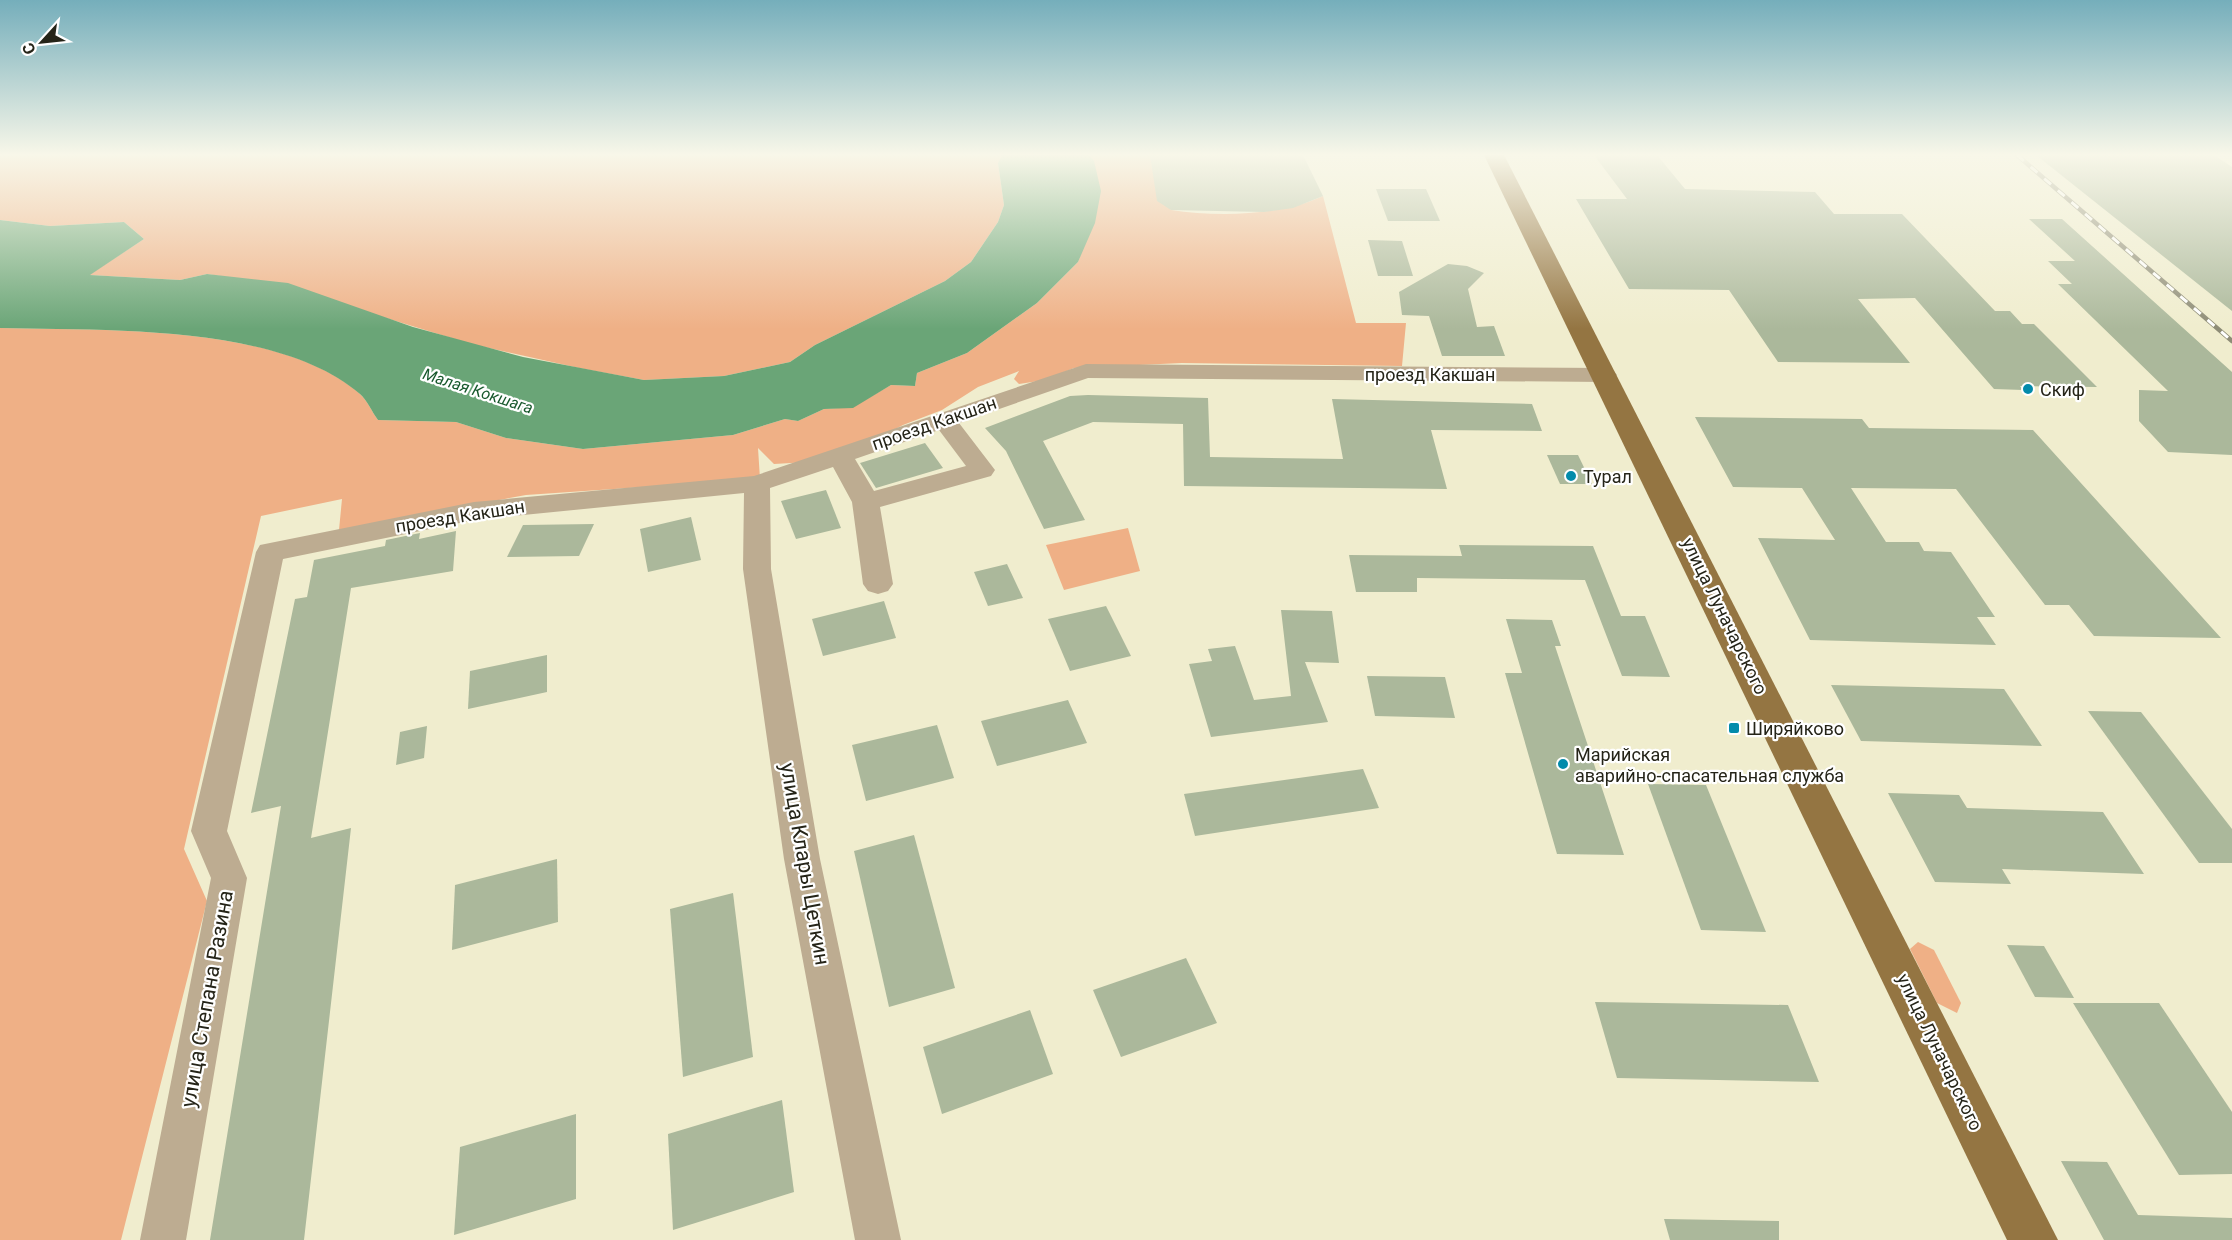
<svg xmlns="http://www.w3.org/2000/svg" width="2232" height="1240" font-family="Roboto,sans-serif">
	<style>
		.green { fill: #efb086 }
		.water { fill: #6aa577 }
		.building { fill: #abb89b }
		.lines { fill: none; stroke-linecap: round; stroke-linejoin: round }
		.minor { fill: #bdac91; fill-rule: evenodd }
		.major { fill: #947542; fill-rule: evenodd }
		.rail-casing { stroke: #8e8c76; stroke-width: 4.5 }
		.rail { stroke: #fff; stroke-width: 3; stroke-dasharray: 9; stroke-linecap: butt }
		.poi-dot { fill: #038bab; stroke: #fff; stroke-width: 2 }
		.labels { text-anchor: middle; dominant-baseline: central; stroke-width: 4.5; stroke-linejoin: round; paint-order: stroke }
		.far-water-label { font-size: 16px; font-style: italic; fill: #17582c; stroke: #fff }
		.street-label { font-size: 18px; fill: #252418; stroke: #fff }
		.poi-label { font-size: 18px; fill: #252418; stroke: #fff; text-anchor: start }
		.near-street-label { font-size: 21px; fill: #252418; stroke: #fff }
	</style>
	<rect width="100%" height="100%" fill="#f0edce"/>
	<!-- green -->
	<g class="green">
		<path d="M 0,155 L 1003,155 L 998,163 L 1004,205 L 998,222 L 971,262 L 945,281 L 815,345 L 790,362 L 724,376 L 644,380 L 579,368 L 471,344 L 363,311 L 247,280 L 207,274 L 180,280 L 89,275 L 144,239 L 124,222 L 50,226 L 0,220 Z"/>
		<path d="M 1089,155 L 1150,155 L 1171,210 C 1218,217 1280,216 1323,196 L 1356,323 L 1406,323 L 1402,366 L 1182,363 L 1074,368 L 1045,380 L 1019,384 L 1014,379 L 1019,371 L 978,387 L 942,410 L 903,425 L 874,440 L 808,462 L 774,464 L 758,448 L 760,479 L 526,495 L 339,530 L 342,499 L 261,516 L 184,849 L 207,901 L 121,1240 L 0,1240 L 0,328 C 103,331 279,323 360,394 C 367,400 372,412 378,420 L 456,422 L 506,438 L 583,449 L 733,435 L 785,419 L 798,421 L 824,409 L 853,407 L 891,385 L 915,386 L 917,373 L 967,353 L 1037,303 L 1078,262 L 1085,242 L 1094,161 Z"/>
		<path d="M 1128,528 L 1140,571 L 1064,590 L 1046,545 Z"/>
		<path d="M 1918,942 L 1934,950 L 1961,1003 L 1957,1013 L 1937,1003 L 1910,949 Z"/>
	</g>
	<!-- water -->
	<path class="water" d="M 997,155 L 1089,155 L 1094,161 L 1101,191 L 1095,223 L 1078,262 L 1037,303 L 967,353 L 917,373 L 915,386 L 891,385 L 853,408 L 824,409 L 798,421 L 785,419 L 733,435 L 583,449 L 506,438 L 456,422 L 378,420 C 372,412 367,400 360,394 C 278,323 103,331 0,328 L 0,220 L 50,226 L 124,222 L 144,239 L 90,275 L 180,280 L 207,274 L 288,283 L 413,327 L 523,357 L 644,380 L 724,376 L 790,362 L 815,345 L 945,281 L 971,262 L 998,222 L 1004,205 L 998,163 L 1002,156 Z"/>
	<!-- building -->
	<g class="building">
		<path d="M 1150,155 L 1303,155 L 1323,196 L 1293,208 L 1264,212 L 1171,210 L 1157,201 Z"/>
		<path d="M 1594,155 L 1657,155 L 1685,189 L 1815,192 L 1834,214 L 1902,214 L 1995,311 L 2010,311 L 2022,324 L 2034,324 L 2097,387 L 2020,386 L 2023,390 L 1994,389 L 1915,298 L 1858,299 L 1910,363 L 1778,362 L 1729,290 L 1629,289 L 1576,199 L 1627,199 Z"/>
		<path d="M 2036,155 L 2214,155 L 2232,167 L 2232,311 Z"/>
		<path d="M 1376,189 L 1426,189 L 1440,221 L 1388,221 Z"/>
		<path d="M 2029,219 L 2062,219 L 2232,372 L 2232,455 L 2168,452 L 2139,421 L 2139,390 L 2168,391 L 2058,284 L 2072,284 L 2048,261 L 2075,261 Z"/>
		<path d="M 1368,240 L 1402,241 L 1413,276 L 1378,276 Z"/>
		<path d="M 1448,264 L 1467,266 L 1484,273 L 1468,289 L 1477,327 L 1494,326 L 1505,356 L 1442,356 L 1429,316 L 1402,315 L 1399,292 Z"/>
		<path d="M 1088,395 L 1208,398 L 1210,457 L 1343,459 L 1332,399 L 1532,404 L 1542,431 L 1431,430 L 1447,489 L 1184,486 L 1183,424 L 1093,422 L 1043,441 L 1085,520 L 1044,529 L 1006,451 L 985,428 L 1070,396 Z"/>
		<path d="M 1695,417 L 1862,419 L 1869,428 L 2033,430 L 2221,638 L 2094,636 L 2069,605 L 2045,605 L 1956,489 L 1851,488 L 1886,542 L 1919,542 L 1924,551 L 1951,552 L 1995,617 L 1977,617 L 1996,645 L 1810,640 L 1758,538 L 1835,540 L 1802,488 L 1733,487 Z"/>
		<path d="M 925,443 L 943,468 L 876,488 L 860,463 Z"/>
		<path d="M 1547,455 L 1578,455 L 1592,484 L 1560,484 Z"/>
		<path d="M 826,490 L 841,528 L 796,539 L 781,501 Z"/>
		<path d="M 691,517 L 701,560 L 648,572 L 640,529 Z"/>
		<path d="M 594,524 L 579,556 L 507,557 L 523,525 Z"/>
		<path d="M 456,531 L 453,571 L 351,588 L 311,838 L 351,828 L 304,1240 L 210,1240 L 281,806 L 251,813 L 295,599 L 307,597 L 314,560 L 385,546 L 386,540 L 420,533 L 419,539 Z"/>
		<path d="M 1459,545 L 1593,546 L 1621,616 L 1645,616 L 1670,677 L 1622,676 L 1585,580 L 1417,578 L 1417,592 L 1356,592 L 1349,555 L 1462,556 Z"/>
		<path d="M 1007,564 L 1023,598 L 988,606 L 974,572 Z"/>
		<path d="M 884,601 L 896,638 L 823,656 L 812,619 Z"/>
		<path d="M 1106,606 L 1131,656 L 1070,671 L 1048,619 Z"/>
		<path d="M 1281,610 L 1332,611 L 1339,663 L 1305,662 L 1328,722 L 1211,737 L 1189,664 L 1212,661 L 1208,649 L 1235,646 L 1254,700 L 1291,696 Z"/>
		<path d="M 1506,619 L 1552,620 L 1561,646 L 1555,646 L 1624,855 L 1557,854 L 1505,673 L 1522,673 Z"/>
		<path d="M 547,655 L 547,692 L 468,709 L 470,671 Z"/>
		<path d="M 1367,676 L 1445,677 L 1455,718 L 1375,716 Z"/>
		<path d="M 1831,685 L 2004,689 L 2042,746 L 1861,741 Z"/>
		<path d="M 1068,700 L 1087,743 L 997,766 L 981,721 Z"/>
		<path d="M 2088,711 L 2141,712 L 2232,829 L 2232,863 L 2199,863 Z"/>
		<path d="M 937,725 L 954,778 L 866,801 L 852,745 Z"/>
		<path d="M 427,726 L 424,758 L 396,765 L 400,732 Z"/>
		<path d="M 1363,769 L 1379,808 L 1195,836 L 1184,794 Z"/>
		<path d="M 1648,784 L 1706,785 L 1766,932 L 1701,930 Z"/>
		<path d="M 1888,793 L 1959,795 L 1967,808 L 2103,812 L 2144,874 L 2002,869 L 2011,884 L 1935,882 Z"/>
		<path d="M 914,835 L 955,988 L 889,1007 L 854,851 Z"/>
		<path d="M 557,859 L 558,922 L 452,950 L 455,885 Z"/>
		<path d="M 733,893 L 753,1057 L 683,1077 L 670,909 Z"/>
		<path d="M 2007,945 L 2044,946 L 2074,998 L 2035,997 Z"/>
		<path d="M 1186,958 L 1217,1023 L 1121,1057 L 1093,990 Z"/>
		<path d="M 1595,1002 L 1788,1005 L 1819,1082 L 1617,1078 Z"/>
		<path d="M 2073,1003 L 2159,1003 L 2232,1112 L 2232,1174 L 2179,1175 Z"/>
		<path d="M 1030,1010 L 1053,1074 L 942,1114 L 923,1047 Z"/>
		<path d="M 782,1100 L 794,1192 L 673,1230 L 668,1134 Z"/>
		<path d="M 576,1114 L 576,1199 L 454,1235 L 460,1147 Z"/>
		<path d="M 2061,1161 L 2107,1162 L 2138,1215 L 2232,1218 L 2232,1240 L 2104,1240 Z"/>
		<path d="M 1664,1219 L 1779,1221 L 1779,1240 L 1670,1240 Z"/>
	</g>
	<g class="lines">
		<!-- minor -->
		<path class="minor" d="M 1086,364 L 1605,368 L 1613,370 L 1617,375 L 1613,380 L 1605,382 L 1088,378 L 959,423 L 995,470 L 991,476 L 880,507 L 893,584 L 888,591 L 878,594 L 868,591 L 863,584 L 852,502 L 833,467 L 770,488 L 771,569 L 820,859 L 901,1240 L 855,1240 L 784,859 L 743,569 L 744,493 L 474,520 L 283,559 L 227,831 L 247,878 L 186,1240 L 140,1240 L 211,878 L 191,831 L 256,552 L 260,545 L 474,502 L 754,476 ZM 939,430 L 966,466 L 874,491 L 855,459 Z"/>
		<!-- major -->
		<path class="major" d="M 1484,155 L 1504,155 L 2058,1240 L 2007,1240 Z"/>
		<!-- rail casing -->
		<g class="rail-casing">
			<path id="rail" d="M 2017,155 L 2232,341"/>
		</g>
		<!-- rail -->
		<use href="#rail" class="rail"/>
	</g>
	<!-- sky -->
	<linearGradient id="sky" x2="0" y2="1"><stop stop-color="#75aebb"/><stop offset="0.47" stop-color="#f8f7e9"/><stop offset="1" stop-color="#f8f7e9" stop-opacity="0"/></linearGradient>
	<rect width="2232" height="329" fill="url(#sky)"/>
	<!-- markers -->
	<g class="poi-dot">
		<circle cx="2028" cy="389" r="6"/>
		<circle cx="1571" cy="476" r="6"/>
		<rect x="1728" y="722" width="12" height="12" rx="3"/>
		<circle cx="1563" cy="764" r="6"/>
	</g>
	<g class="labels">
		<!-- far-water labels -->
		<g class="far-water-label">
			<text transform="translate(478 391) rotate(18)">Малая Кокшага</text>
		</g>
		<!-- street labels -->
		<g class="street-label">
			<text x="1430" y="374">проезд Какшан</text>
			<text transform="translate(934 423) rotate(-19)">проезд Какшан</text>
			<text transform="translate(460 516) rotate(-9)">проезд Какшан</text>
			<text transform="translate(1725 616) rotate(64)">улица Луначарского</text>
			<text transform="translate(1940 1052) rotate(64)">улица Луначарского</text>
		</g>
		<!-- poi labels -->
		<g class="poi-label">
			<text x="2040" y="389">Скиф</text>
			<text x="1583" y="476">Турал</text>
			<text x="1746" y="728">Ширяйково</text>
			<text x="1575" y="754">Марийская<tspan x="1575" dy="21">аварийно-спасательная служба</tspan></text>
		</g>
		<!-- near-street labels -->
		<g class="near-street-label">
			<text transform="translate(805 864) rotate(80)">улица Клары Цеткин</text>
			<text transform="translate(207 999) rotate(-80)">улица Степана Разина</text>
		</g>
	</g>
	<!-- north arrow -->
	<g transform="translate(42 42) rotate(243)" stroke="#ffffff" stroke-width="4.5" paint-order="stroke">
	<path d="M0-4.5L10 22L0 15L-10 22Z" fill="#252418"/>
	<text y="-9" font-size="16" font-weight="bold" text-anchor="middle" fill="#252418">С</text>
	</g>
</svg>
